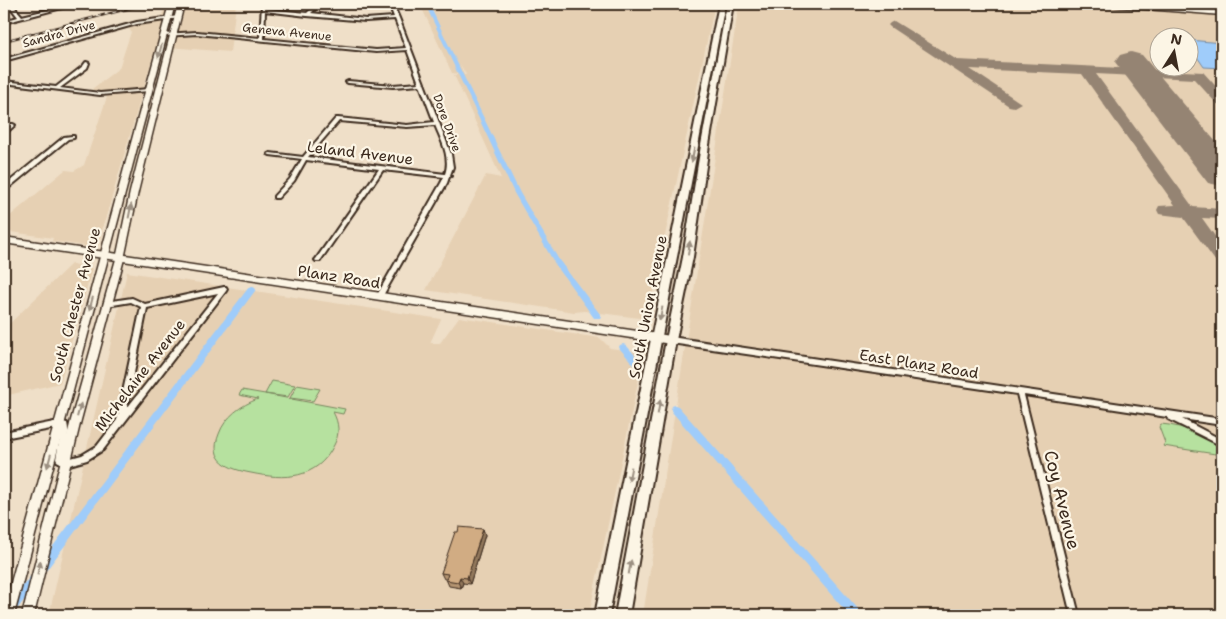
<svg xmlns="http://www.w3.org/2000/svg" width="1226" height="619" font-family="'Shantell Sans',sans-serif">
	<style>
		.built { fill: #e6d0b3; fill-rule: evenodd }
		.green { fill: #b6e19f; stroke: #78865e }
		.water { fill: #9fccfa; stroke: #778ba2 }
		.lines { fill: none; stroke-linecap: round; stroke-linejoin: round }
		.canal { fill: #9fccfa; fill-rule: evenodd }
		.taxiway { fill: #958473; fill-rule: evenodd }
		.runway { fill: #958473; fill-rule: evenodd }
		.minor-casing { stroke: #3b2a1e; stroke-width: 4 }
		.tertiary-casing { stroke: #3b2a1e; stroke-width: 3 }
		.secondary-casing { stroke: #3b2a1e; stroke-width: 3 }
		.primary-casing { stroke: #3b2a1e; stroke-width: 4 }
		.minor { fill: #fcf5e5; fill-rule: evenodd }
		.tertiary { fill: #fcf5e5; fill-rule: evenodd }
		.secondary { fill: #fcf5e5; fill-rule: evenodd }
		.primary { fill: #fcf5e5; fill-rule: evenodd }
		.rail-casing { stroke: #3b2a1e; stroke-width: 2.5 }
		.rail { stroke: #fcf5e5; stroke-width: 1; stroke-dasharray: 4; stroke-linecap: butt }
		.wall { fill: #b49471; stroke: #3b2a1e }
		.shaded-wall { fill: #92785c; stroke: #3b2a1e }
		.building { fill: #d1ac83; stroke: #3b2a1e }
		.oneway { fill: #9c9082 }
		.labels { text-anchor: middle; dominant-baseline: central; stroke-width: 4.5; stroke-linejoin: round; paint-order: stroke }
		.far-street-label { font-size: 12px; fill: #3b2a1e; stroke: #fcf5e5 }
		.street-label { font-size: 15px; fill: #3b2a1e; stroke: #fcf5e5 }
		.near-street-label { font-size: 18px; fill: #3b2a1e; stroke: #fcf5e5 }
	</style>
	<rect width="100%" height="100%" fill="#efdfc8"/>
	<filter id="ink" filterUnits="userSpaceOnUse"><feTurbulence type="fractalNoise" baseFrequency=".02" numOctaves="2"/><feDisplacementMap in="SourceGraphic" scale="10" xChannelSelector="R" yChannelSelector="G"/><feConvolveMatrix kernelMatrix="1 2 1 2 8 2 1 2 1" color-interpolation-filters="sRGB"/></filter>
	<g filter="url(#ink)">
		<!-- built -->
		<g class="built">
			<path d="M 165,4 L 236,4 L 230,52 L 156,46 L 97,248 L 52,241 L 53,238 L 4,231 L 4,221 L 65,170 L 74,171 L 84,165 L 107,97 L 92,89 L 119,68 L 131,32 L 129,28 L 161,19 Z"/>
			<path d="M 420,4 L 715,4 L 647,319 L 585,311 L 574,312 L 426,290 L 486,175 L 501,178 L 454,75 L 466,75 L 460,64 L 464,75 L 452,73 Z"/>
			<path d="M 739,4 L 1222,4 L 1222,615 L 643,615 ZM 1158,38 L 1188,38 L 1188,68 L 1158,68 Z"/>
			<path d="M 71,264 L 90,267 L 92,269 L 60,383 L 4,396 L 4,364 L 9,334 L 4,333 L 4,329 Z"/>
			<path d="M 127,272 L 441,319 L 430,343 L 440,343 L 459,317 L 600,338 L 610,348 L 644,353 L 589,615 L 49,615 Z"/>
		</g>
		<!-- green -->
		<g class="green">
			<path d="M 272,381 L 295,385 L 288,397 L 265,394 L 345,409 L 343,414 L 333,412 C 339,423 340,434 334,445 C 317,480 284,480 251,473 C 229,469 208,461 219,434 C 225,417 241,405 258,399 L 239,395 L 242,390 L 265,394 Z"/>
			<path d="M 297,385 L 320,389 L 313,401 L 290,398 Z"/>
			<path d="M 1161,424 C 1185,426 1203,435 1222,448 L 1222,455 L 1163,446 L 1165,443 L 1159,427 Z"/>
		</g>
		<!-- water -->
		<path class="water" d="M 1189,40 L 1222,43 L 1222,68 L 1204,67 L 1189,45 Z"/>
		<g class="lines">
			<!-- canal -->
			<g class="canal">
				<path d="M 425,4 L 429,4 L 520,193 L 559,260 L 600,314 L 601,316 L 600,318 L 594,318 L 555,264 L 514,193 Z"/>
				<path d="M 252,286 L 256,289 L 255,291 L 13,615 L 4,615 L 4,611 L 249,287 Z"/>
				<path d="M 623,344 L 626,345 L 641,362 L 642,364 L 641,366 L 638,367 L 635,366 L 620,349 L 619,347 L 620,345 Z"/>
				<path d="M 675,405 L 678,406 L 860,611 L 861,615 L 849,615 L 672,412 L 671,409 L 672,406 Z"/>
			</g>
			<!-- taxiway -->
			<path class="taxiway" d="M 894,21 L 957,60 L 1203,72 L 1222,93 L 1222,105 L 1217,104 L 1194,79 L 1096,74 L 1193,207 L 1222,209 L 1222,219 L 1202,218 L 1222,246 L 1222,264 L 1216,262 L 1183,217 L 1159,214 L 1157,210 L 1159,206 L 1175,205 L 1082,74 L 970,69 L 1021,103 L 1014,107 L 1009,106 L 890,27 L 888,25 L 890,23 Z"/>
			<!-- runway -->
			<path class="runway" d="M 1131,52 L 1142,55 L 1222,149 L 1222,186 L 1208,183 L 1115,62 L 1120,55 Z"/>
			<!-- minor casing -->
			<g class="minor-casing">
				<g id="minor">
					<path d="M 8,4 L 12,4 L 22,16 L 72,4 L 77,4 L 4,23 L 4,21 L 18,17 Z"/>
					<path d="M 262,4 L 266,4 L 266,9 L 307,13 L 316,4 L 320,4 L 311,13 L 366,19 L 394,17 L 389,4 L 393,4 L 399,18 L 451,154 L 453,167 L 450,175 L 451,176 L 449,177 L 447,183 L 381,299 L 379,299 L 376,297 L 441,183 L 444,177 L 383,170 L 320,261 L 316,261 L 315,260 L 316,259 L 379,169 L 306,160 L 294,181 L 278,198 L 274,198 L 274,196 L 290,179 L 302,159 L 270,155 L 268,154 L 270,153 L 303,157 L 336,118 L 338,118 L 407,125 L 434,122 L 420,85 L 393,87 L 348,83 L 346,82 L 348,81 L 393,85 L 419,83 L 407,50 L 376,52 L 197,34 L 164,36 L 162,35 L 164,34 L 197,32 L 260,38 ZM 265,11 L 307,16 L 366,21 L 395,19 L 406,48 L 376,50 L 264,39 ZM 339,121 L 407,127 L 435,125 C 441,140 451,157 445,174 L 308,157 Z"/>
					<path d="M 178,16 L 180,17 L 179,18 L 137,24 L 4,61 L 4,59 L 137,22 Z"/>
					<path d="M 86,62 L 89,63 L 87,68 L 60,88 L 100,93 L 149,89 L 151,90 L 149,91 L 100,95 L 4,83 L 4,81 L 56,87 L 83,66 Z"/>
					<path d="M 11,124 L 13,124 L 15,125 L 6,133 L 4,133 L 4,130 Z"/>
					<path d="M 72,136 L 74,136 L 74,138 L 68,139 L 6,190 L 4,191 L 4,186 L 64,137 Z"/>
					<path d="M 224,287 L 226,287 L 227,289 L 226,291 L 103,450 L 87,460 L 66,466 L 57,461 L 56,459 L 61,432 L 61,427 L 4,438 L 4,432 L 59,421 L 67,423 C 70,434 66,446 64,458 L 67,459 L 82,455 L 97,446 L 117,420 L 141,307 L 131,302 L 107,306 L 104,304 L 105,302 L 132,298 L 145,304 ZM 218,293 L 127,408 L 147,308 Z"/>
					<path d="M 671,337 L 1222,419 L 1222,425 L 1182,419 L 1222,440 L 1222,446 L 1168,419 L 1167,417 L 1024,395 L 1079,615 L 1071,615 L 1017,394 L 671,343 L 669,342 L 668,340 L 669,338 Z"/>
				</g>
			</g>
			<!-- tertiary casing -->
			<g class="tertiary-casing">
				<g id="tertiary">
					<path d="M 1105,4 L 1125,4 L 1222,11 L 1222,15 L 1108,6 Z"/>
					<path d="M 4,237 L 671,336 L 674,337 L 676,340 L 674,343 L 671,344 L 4,243 Z"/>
				</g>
			</g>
			<!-- secondary casing -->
			<g class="secondary-casing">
				<g id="secondary">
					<path d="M 169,4 L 175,4 L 14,615 L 4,615 L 4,608 Z"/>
					<path d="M 178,4 L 184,4 L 138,192 L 124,259 L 81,420 L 34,615 L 22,615 L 71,420 L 116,259 L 130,192 Z"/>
				</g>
			</g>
			<!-- primary casing -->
			<g class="primary-casing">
				<g id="primary">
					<path d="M 719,4 L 725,4 L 609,615 L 595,615 Z"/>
					<path d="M 727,4 L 733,4 L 709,145 L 693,257 L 676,340 L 629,615 L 615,615 L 666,340 L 683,257 L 701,145 Z"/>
				</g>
			</g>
			<!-- minor -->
			<use href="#minor" class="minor"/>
			<!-- tertiary -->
			<use href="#tertiary" class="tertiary"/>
			<!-- secondary -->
			<use href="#secondary" class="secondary"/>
			<!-- primary -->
			<use href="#primary" class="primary"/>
			<!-- rail casing -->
			<g class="rail-casing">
				<path id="rail" d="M 4,41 L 146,4"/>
			</g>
			<!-- rail -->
			<use href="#rail" class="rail"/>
		</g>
		<!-- wall -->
		<path class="wall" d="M 483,529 L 485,535 L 470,584 L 463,583 L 461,588 L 449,586 L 446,579 L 444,579 L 441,573 L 458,532 Z"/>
		<!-- shaded-wall -->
		<g class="shaded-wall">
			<path d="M 483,529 L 485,535 L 470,584 L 467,578 Z"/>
			<path d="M 460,577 L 463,583 L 461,588 L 458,582 Z"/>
		</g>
		<!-- building -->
		<path class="building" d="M 459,527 L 483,529 L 467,578 L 460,577 L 458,582 L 446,580 L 448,574 L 441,573 L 455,532 L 458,532 Z"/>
		<!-- one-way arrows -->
		<defs><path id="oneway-solid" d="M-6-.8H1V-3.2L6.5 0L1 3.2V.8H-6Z" transform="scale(1.25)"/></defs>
		<g class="oneway">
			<use href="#oneway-solid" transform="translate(160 51) rotate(105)"/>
			<use href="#oneway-solid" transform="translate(693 155) rotate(101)"/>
			<use href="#oneway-solid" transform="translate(130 211) rotate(-79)"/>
			<use href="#oneway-solid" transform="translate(689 248) rotate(-82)"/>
			<use href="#oneway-solid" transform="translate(91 304) rotate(105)"/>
			<use href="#oneway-solid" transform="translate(661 314) rotate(101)"/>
			<use href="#oneway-solid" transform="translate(659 407) rotate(-80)"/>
			<use href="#oneway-solid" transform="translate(79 410) rotate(-75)"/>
			<use href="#oneway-solid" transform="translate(49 461) rotate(105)"/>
			<use href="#oneway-solid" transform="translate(630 474) rotate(101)"/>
			<use href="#oneway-solid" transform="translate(630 567) rotate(-80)"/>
			<use href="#oneway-solid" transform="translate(39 568) rotate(-76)"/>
		</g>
	</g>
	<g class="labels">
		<!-- far-street labels -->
		<g class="far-street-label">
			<text transform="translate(287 32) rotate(6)">Geneva Avenue</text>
			<text transform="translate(59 34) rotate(-15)">Sandra Drive</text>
			<text transform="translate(447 123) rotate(70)">Dore Drive</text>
		</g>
		<!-- street labels -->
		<g class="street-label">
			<text transform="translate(360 153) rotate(7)">Leland Avenue</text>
			<text transform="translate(339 277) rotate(9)">Planz Road</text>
			<text transform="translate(75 305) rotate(-75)">South Chester Avenue</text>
			<text transform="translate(648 307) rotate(-79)">South Union Avenue</text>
			<text transform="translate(919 364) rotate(9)">East Planz Road</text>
			<text transform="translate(140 375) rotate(-52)">Michelaine Avenue</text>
		</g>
		<!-- near-street labels -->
		<g class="near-street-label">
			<text transform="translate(1062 500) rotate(76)">Coy Avenue</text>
		</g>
	</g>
	<!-- margin -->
	<rect width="1226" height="619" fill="none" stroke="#fcf5e5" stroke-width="20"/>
	<rect x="10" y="10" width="1206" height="599" fill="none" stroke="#3b2a1e" stroke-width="2" filter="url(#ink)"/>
	<!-- north arrow -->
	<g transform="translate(1174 52) rotate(11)"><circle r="24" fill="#fcf5e5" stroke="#afa495"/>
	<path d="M0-4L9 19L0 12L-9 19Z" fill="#3b2a1e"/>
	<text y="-8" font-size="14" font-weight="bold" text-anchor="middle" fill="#3b2a1e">N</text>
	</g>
</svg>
